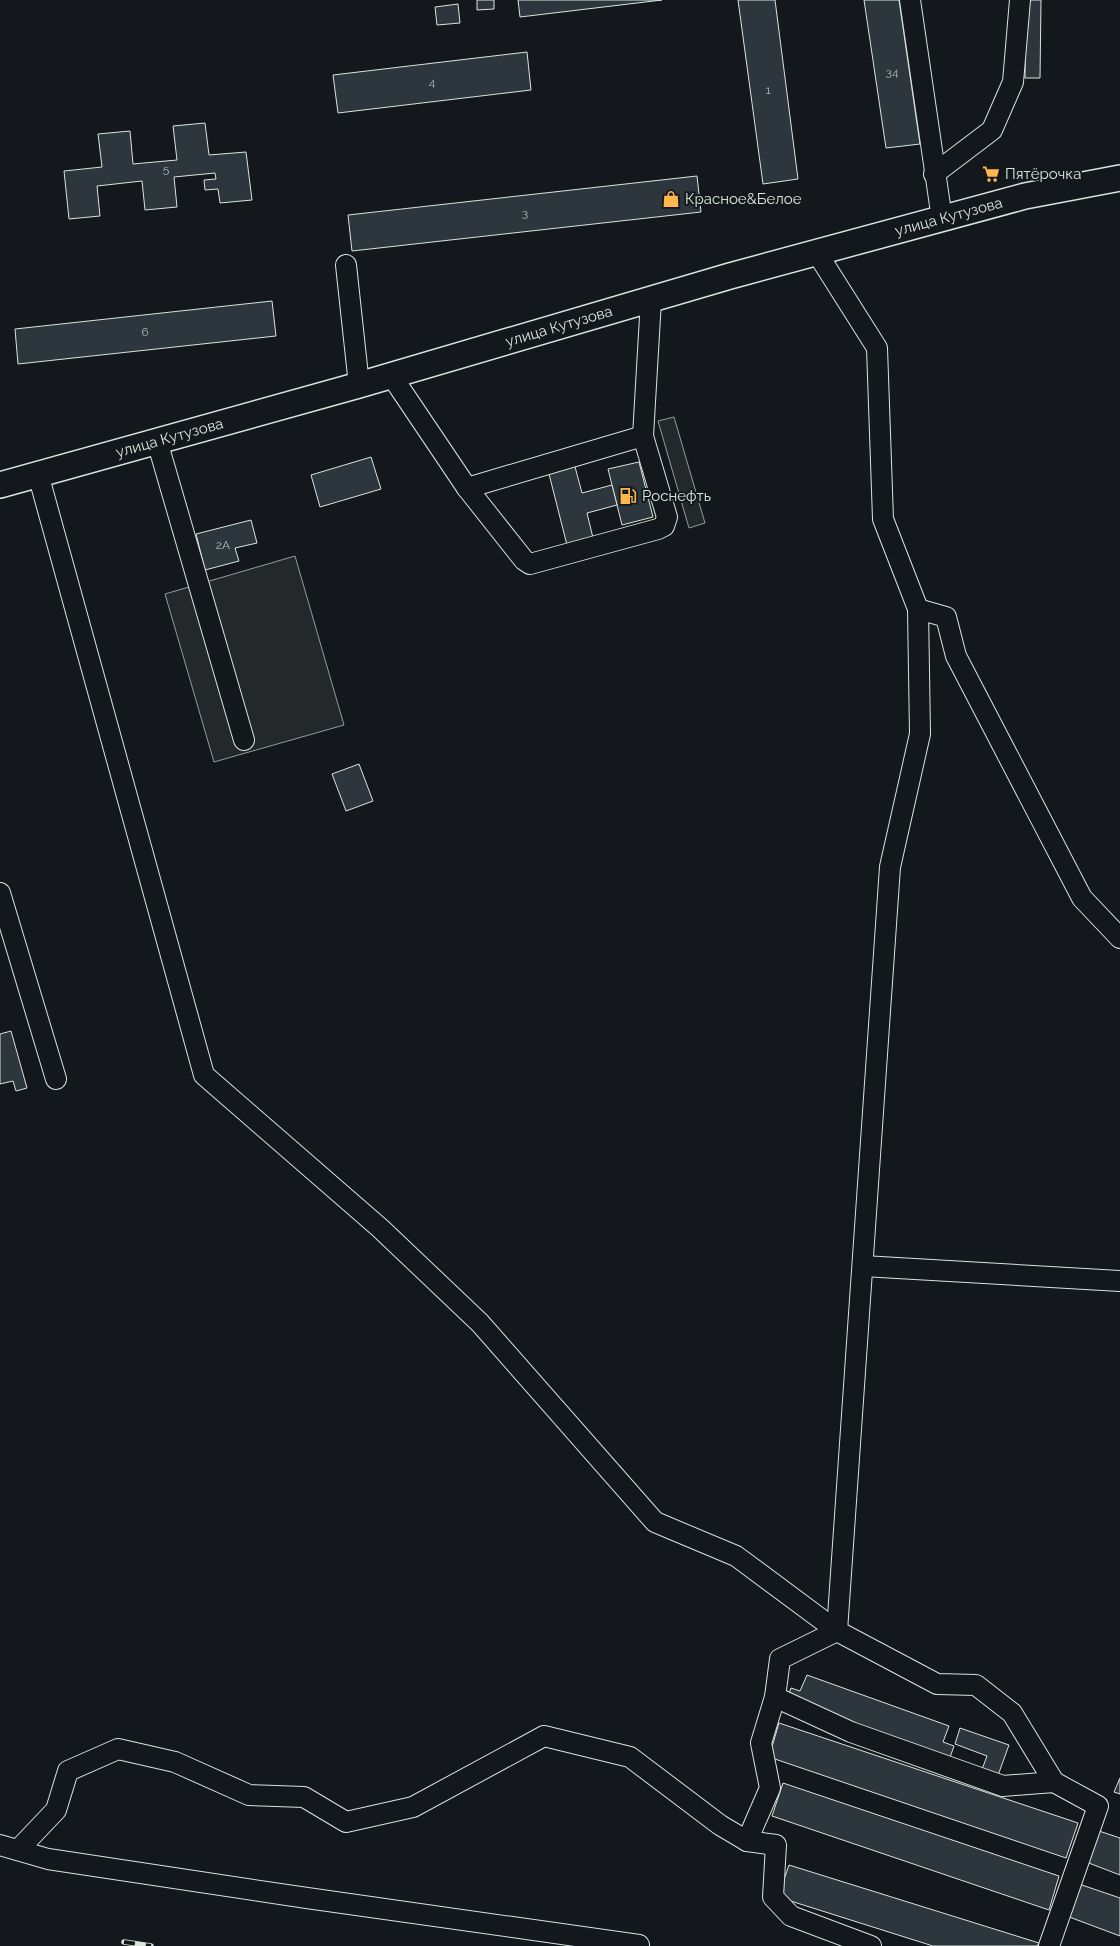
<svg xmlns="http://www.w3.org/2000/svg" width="1120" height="1946" font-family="Raleway,sans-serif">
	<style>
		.parking { fill: #24282b; stroke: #939e99 }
		.building { fill: #2c363c; stroke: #d8e6dc }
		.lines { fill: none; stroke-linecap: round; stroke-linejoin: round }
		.minor-casing { stroke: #d8e6dc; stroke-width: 22 }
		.major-casing { stroke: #d8e6dc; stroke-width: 28 }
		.minor { stroke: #14181c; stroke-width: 20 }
		.major { stroke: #14181c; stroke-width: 25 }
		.rail-casing { stroke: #d8e6dc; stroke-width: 5.5 }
		.rail { stroke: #14181c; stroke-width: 4; stroke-dasharray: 11; stroke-linecap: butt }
		.labels { text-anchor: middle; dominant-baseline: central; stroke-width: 4; stroke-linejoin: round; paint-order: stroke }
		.number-label { font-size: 12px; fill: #adbab4 }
		.poi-label { font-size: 15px; fill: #d8e6dc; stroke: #14181c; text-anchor: start }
		.street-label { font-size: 15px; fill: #d8e6dc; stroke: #14181c }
	</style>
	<rect width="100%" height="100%" fill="#14181c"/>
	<!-- parking -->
	<g class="parking">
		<path d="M 674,417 L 705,523 L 689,528 L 658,421 Z"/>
		<path d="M 295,556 L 344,725 L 214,762 L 165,594 Z"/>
	</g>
	<!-- building -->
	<g class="building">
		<path d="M 477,0 L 494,0 L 494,9 L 477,10 Z"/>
		<path d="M 518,0 L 662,0 L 520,17 Z"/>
		<path d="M 738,0 L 775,0 L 798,179 L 763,184 Z"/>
		<path d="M 864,0 L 899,0 L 920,144 L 886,148 Z"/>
		<path d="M 1026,0 L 1041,0 L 1040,78 L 1025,78 Z"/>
		<path d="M 458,4 L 460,23 L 437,25 L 435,7 Z"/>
		<path d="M 527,52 L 531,90 L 338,113 L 333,75 Z"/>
		<path d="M 205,123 L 209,155 L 246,152 L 252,200 L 220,203 L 218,189 L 205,190 L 204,180 L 216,179 L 215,173 L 174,177 L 177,207 L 145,210 L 142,181 L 97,186 L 100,216 L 69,219 L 64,171 L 102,167 L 98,134 L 130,131 L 133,164 L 177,160 L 173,126 Z"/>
		<path d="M 697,176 L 701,212 L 352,251 L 348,215 Z"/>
		<path d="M 272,301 L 276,336 L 18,364 L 15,329 Z"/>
		<path d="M 371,457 L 381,489 L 320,507 L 311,475 Z"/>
		<path d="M 639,462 L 653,517 L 622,525 L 608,469 Z"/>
		<path d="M 574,463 L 582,493 L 612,485 L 617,505 L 587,513 L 594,542 L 568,549 L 548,470 Z"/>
		<path d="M 251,520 L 257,543 L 235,548 L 239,561 L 205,570 L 196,534 Z"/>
		<path d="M 359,764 L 373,801 L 346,811 L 332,774 Z"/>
		<path d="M 11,1031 L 27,1088 L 16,1091 L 13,1081 L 0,1084 L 0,1034 Z"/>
		<path d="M 807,1675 L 949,1726 L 943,1742 L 954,1746 L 948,1763 L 784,1707 L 791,1688 L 800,1691 Z"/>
		<path d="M 779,1723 L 1078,1823 L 1066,1858 L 769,1757 Z"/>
		<path d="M 960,1728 L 1009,1745 L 997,1778 L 981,1772 L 987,1756 L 955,1744 Z"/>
		<path d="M 1120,1778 L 1120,1794 L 1114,1792 Z"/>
		<path d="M 783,1783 L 1059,1876 L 1049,1910 L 772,1816 Z"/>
		<path d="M 1093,1829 L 1120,1838 L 1120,1875 L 1081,1860 Z"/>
		<path d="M 789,1865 L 1039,1943 L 1037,1946 L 933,1946 L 778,1897 Z"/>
		<path d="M 1076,1883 L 1120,1898 L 1120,1936 L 1064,1915 Z"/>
	</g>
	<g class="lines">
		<!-- minor casing -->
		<g class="minor-casing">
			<g id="minor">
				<path d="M 910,0 L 942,219"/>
				<path d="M 934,174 L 992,130 L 1013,82 L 1020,0"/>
				<path d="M 346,265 L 359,385"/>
				<path d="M 391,375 L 467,488 L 643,436 L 651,300"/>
				<path d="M 157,441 L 244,740"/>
				<path d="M 38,474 L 204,1075 L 380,1228 L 480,1323 L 655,1522 L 736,1556 L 837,1631 L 937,1684 L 976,1685 L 1012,1713 L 1054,1782"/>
				<path d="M 467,488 L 524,560 L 530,564 L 658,529 L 664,526 L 667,517 L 643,436"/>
				<path d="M 918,609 L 946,617 L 956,656 L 1082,898 L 1120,938"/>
				<path d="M 0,893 L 56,1079"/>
				<path d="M 863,1266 L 1120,1281"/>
				<path d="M 775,1697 L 851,1732 L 1003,1786 L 1054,1782 L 1098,1806 L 1049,1946"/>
				<path d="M 747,1841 L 776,1845 L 773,1897 L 791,1916 L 871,1946"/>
				<path d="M 0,1845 L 48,1859 L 307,1898 L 639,1945"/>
				<path d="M 18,1850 L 56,1810 L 68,1771 L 118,1749 L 175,1762 L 249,1795 L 304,1797 L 346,1822 L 413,1807 L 544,1736 L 630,1757 L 720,1825 L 747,1841 L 770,1788 L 761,1743 L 775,1697 L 780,1659 L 837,1631 L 890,867 L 920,734 L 918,609 L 883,519 L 877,348 L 817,253"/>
			</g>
		</g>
		<!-- major casing -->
		<g class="major-casing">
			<g id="major">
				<path id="s1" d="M 0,485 L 359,385 L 730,276 L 1025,196 L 1120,178"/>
			</g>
		</g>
		<!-- minor -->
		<use href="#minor" class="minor"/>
		<!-- major -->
		<use href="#major" class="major"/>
		<!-- rail casing -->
		<g class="rail-casing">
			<path id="rail" d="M 124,1942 L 151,1946"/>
		</g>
		<!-- rail -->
		<use href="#rail" class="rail"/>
	</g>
	<!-- icons -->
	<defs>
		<g id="supermarket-bare" transform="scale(1.35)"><path d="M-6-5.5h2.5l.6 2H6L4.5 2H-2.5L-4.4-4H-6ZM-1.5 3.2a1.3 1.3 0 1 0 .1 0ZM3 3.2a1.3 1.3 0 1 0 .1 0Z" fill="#ffb74d" stroke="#14181c" stroke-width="2.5" paint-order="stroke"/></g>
		<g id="shop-bare" transform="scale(1.35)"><path d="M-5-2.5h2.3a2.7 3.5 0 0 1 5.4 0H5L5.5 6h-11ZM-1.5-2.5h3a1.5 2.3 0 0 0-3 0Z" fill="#ffb74d" stroke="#14181c" stroke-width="2.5" paint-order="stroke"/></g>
		<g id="fuel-bare" transform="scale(1.35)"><path d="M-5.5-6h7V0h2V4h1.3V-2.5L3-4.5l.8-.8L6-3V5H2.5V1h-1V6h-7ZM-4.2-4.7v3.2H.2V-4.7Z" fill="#ffb74d" stroke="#14181c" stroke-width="2.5" paint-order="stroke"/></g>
	</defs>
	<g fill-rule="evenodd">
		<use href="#supermarket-bare" x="991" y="174"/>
		<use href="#shop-bare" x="671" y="199"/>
		<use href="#fuel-bare" x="628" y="496"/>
	</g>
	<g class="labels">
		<!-- number labels -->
		<g class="number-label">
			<text x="892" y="72">34</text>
			<text x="432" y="82">4</text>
			<text x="768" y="90">1</text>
			<text x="166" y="169">5</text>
			<text x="525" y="213">3</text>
			<text x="145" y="332">6</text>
			<text x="223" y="545">2А</text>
		</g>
		<!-- poi labels -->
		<g class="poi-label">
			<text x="1005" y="174">Пятёрочка</text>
			<text x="685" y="199">Красное&amp;Белое</text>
			<text x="642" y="496">Роснефть</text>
		</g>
		<!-- street labels -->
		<g class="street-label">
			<text stroke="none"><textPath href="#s1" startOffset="986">улица Кутузова</textPath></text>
			<text stroke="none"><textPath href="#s1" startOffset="581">улица Кутузова</textPath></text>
			<text stroke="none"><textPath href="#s1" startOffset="176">улица Кутузова</textPath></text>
		</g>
	</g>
</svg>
